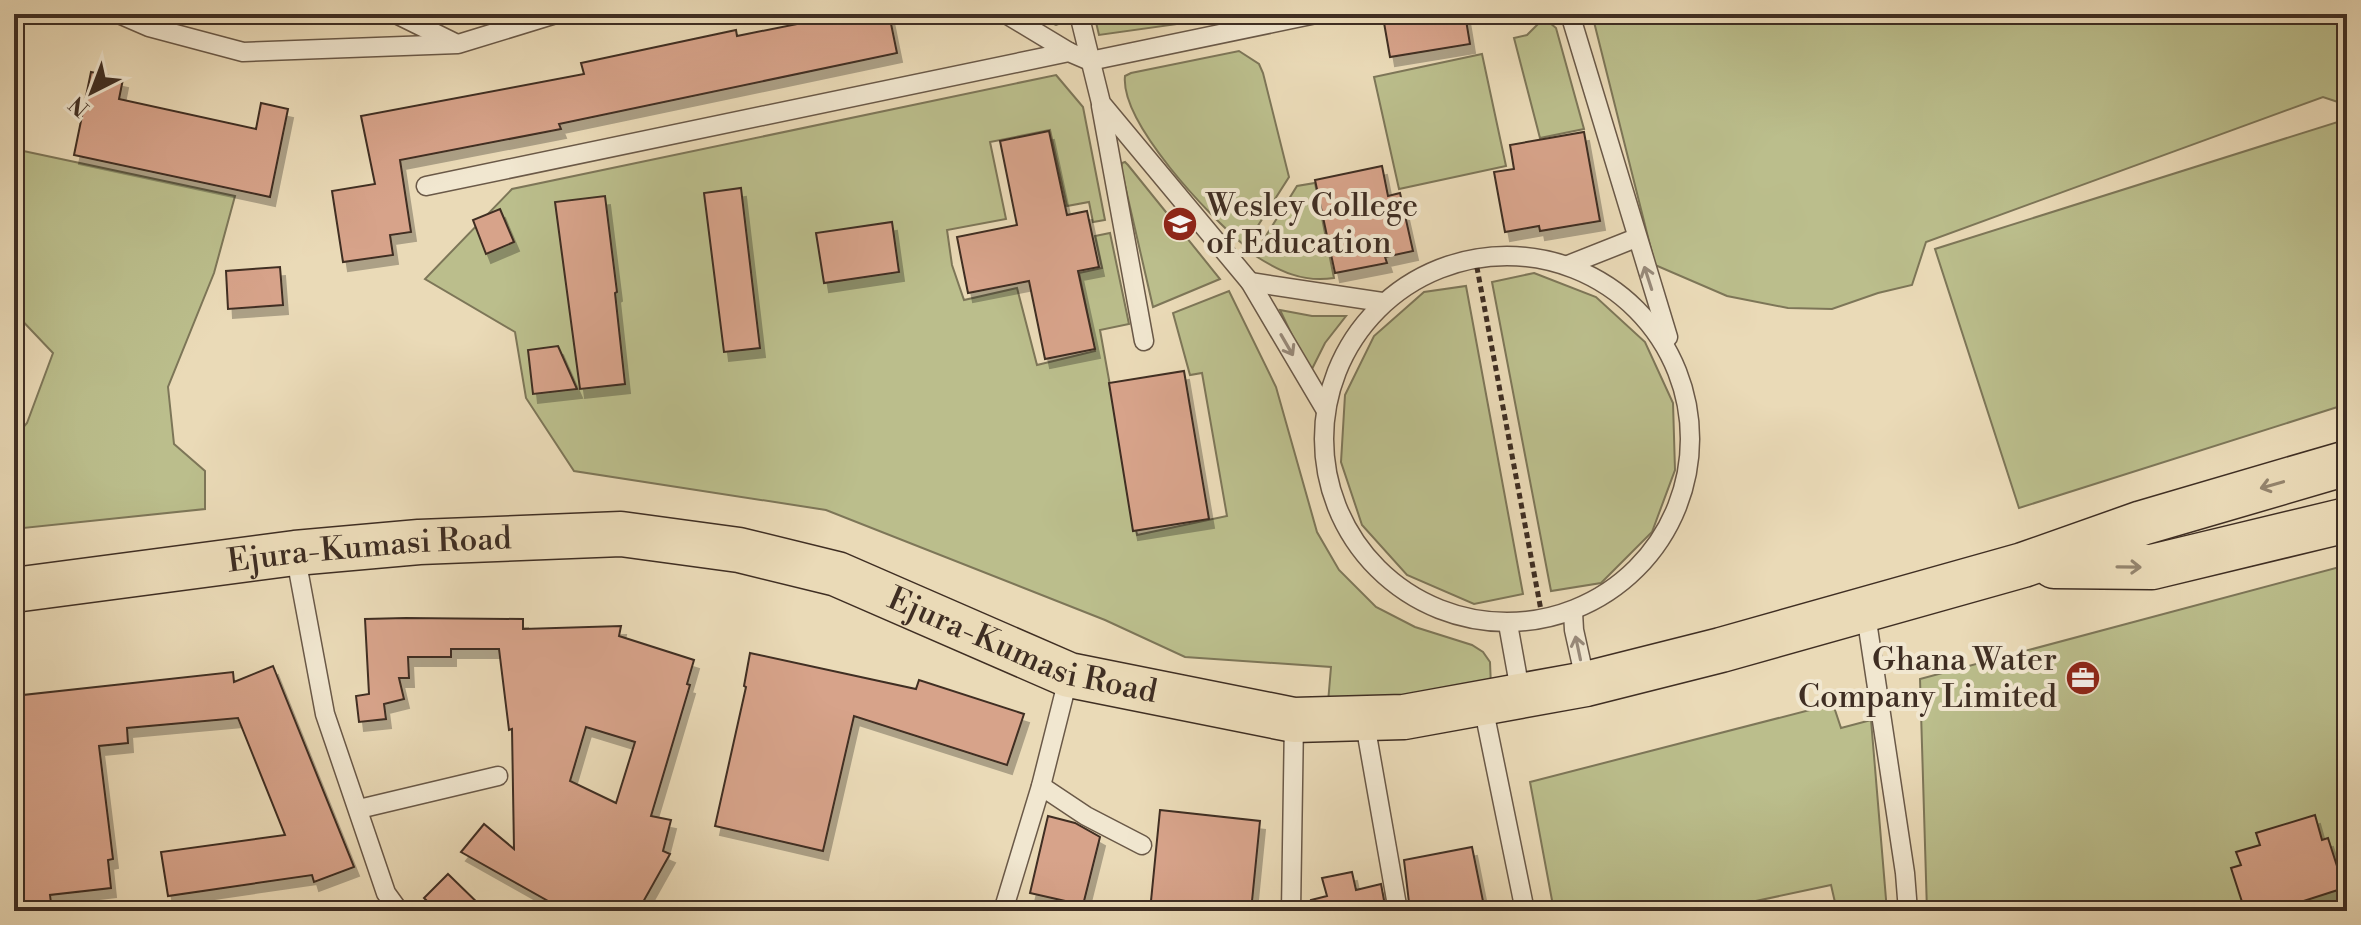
<svg xmlns="http://www.w3.org/2000/svg" width="2361" height="925" font-family="'Libre Bodoni',serif">
	<style>
		.green { fill: #bbbe8c; stroke: #7d7658; stroke-width: 2 }
		.building { fill: #d7a38a; stroke: #3f2e23; stroke-width: 2; fill-rule: evenodd; filter: url(#shadow) }
		.lines { fill: none; stroke-linecap: round; stroke-linejoin: round }
		.lane-casing { stroke: #6a5948; stroke-width: 21 }
		.primary-casing { stroke: #3f2e23; stroke-width: 47 }
		.path { stroke: #3f2e23; stroke-width: 5; stroke-dasharray: 6 4; stroke-linecap: butt }
		.lane { stroke: #f1e7d0; stroke-width: 18 }
		.primary { stroke: #eadab7; stroke-width: 44 }
		.oneway { stroke: #988a7a }
		.oneway2 { stroke: #94846d }
		.labels { text-anchor: middle; dominant-baseline: central; stroke-width: 8; stroke-linejoin: round; paint-order: stroke }
		.poi-label { font-size: 32px; fill: #3f2e23; stroke: #f1e7d0; text-anchor: start }
		.street-label { font-size: 32px; fill: #3f2e23; stroke: #f1e7d0 }
	</style>
	<defs>
		<filter id="shadow"><feDropShadow dx="5" dy="9" stdDeviation="0" flood-color="#0004"/></filter>
	</defs>
	<rect width="100%" height="100%" fill="#eadab7"/>
	<filter id="stains"><feTurbulence type="fractalNoise" baseFrequency=".0025" numOctaves="4"/><feColorMatrix values="0 0 0 0 .2 0 0 0 0 .09 0 0 0 0 .02 0 0 0 .5 -.17"/></filter>
	<radialGradient id="worn" r=".72"><stop offset=".6" stop-color="#630" stop-opacity="0"/><stop offset="1" stop-color="#630" stop-opacity=".3"/></radialGradient>
	<!-- green -->
	<g class="green">
		<path d="M 428,14 L 507,14 C 474,23 460,28 428,14 Z"/>
		<path d="M 1030,14 L 1066,14 L 1064,22 L 1056,25 Z"/>
		<path d="M 1094,14 L 1235,14 L 1235,16 L 1099,35 Z"/>
		<path d="M 1592,14 L 2347,14 L 2347,105 L 2323,97 L 1926,242 L 1912,285 L 1878,293 L 1832,309 L 1788,308 L 1727,296 L 1655,265 Z"/>
		<path d="M 1540,22 L 1550,23 L 1556,28 L 1584,129 L 1540,138 L 1514,38 L 1527,35 Z"/>
		<path d="M 1239,51 L 1259,64 L 1263,73 L 1289,177 L 1245,246 C 1210,217 1120,123 1125,76 L 1131,73 Z"/>
		<path d="M 1482,54 L 1506,166 L 1399,189 L 1374,77 Z"/>
		<path d="M 1056,75 L 1083,107 L 1105,220 L 1093,222 L 1089,202 L 1067,206 L 1050,130 L 990,142 L 1006,219 L 947,230 L 952,265 L 964,300 L 1017,288 L 1037,365 L 1095,351 L 1079,273 L 1102,268 L 1095,236 L 1110,233 L 1129,324 L 1100,330 L 1137,535 L 1227,516 L 1202,373 L 1190,375 L 1173,313 L 1229,291 L 1276,387 L 1317,532 L 1339,570 L 1376,607 L 1415,627 L 1472,645 L 1483,652 L 1490,662 L 1491,687 L 1328,703 L 1331,667 L 1185,657 L 1105,620 L 826,510 L 574,471 L 526,398 L 515,332 L 425,279 L 512,189 Z"/>
		<path d="M 2347,119 L 2347,404 L 2019,508 L 1935,249 Z"/>
		<path d="M 14,149 L 235,196 L 214,273 L 168,387 L 174,444 L 205,471 L 205,509 L 14,529 L 14,438 L 27,423 L 53,353 L 14,312 Z"/>
		<path d="M 1125,162 L 1128,165 L 1220,279 L 1153,307 L 1121,168 L 1122,163 Z"/>
		<path d="M 1315,183 L 1334,278 C 1303,283 1279,271 1254,255 L 1297,186 Z"/>
		<path d="M 1534,273 L 1596,297 L 1645,342 L 1673,403 L 1675,470 L 1652,532 L 1601,583 L 1551,591 L 1492,282 Z"/>
		<path d="M 1466,286 L 1523,594 L 1474,604 L 1407,575 L 1362,525 L 1341,462 L 1345,395 L 1374,336 L 1424,292 Z"/>
		<path d="M 1280,310 L 1312,316 L 1346,316 L 1325,343 L 1310,373 Z"/>
		<path d="M 2347,565 L 2347,911 L 1927,911 L 1920,679 Z"/>
		<path d="M 1833,704 L 1841,728 L 1871,720 L 1887,911 L 1837,911 L 1831,885 L 1709,911 L 1554,911 L 1530,782 Z"/>
	</g>
	<!-- building -->
	<g class="building">
		<path d="M 847,14 L 889,14 L 897,53 L 559,124 L 561,129 L 400,160 L 411,232 L 390,235 L 393,255 L 343,262 L 332,191 L 375,184 L 361,116 L 584,74 L 581,63 L 736,30 L 737,36 Z"/>
		<path d="M 1400,14 L 1465,14 L 1470,44 L 1390,57 L 1383,17 Z"/>
		<path d="M 91,72 L 123,79 L 119,99 L 256,129 L 261,103 L 288,109 L 270,197 L 74,155 Z"/>
		<path d="M 1049,131 L 1067,215 L 1087,211 L 1099,267 L 1078,271 L 1095,349 L 1045,359 L 1029,281 L 968,293 L 957,237 L 1017,225 L 1000,141 Z"/>
		<path d="M 1584,132 L 1600,221 L 1540,231 L 1539,226 L 1505,232 L 1494,172 L 1514,169 L 1510,145 Z"/>
		<path d="M 1382,166 L 1388,196 L 1400,193 L 1413,251 L 1385,257 L 1387,263 L 1335,273 L 1315,180 Z"/>
		<path d="M 741,188 L 760,348 L 724,352 L 704,193 Z"/>
		<path d="M 605,196 L 617,292 L 615,293 L 625,384 L 580,389 L 555,202 Z"/>
		<path d="M 500,209 L 514,242 L 486,254 L 473,220 Z"/>
		<path d="M 892,222 L 899,272 L 824,283 L 816,233 Z"/>
		<path d="M 280,267 L 283,305 L 228,309 L 226,271 Z"/>
		<path d="M 558,346 L 577,389 L 533,394 L 528,350 Z"/>
		<path d="M 1184,371 L 1209,519 L 1133,531 L 1109,383 Z"/>
		<path d="M 406,618 L 523,619 L 523,629 L 621,626 L 619,636 L 694,660 L 687,684 L 690,685 L 651,816 L 671,820 L 663,851 L 670,854 L 638,911 L 566,911 L 461,852 L 484,824 L 514,849 L 512,729 L 509,730 L 499,649 L 451,649 L 451,657 L 408,657 L 409,678 L 399,678 L 404,699 L 384,704 L 386,719 L 359,722 L 356,696 L 369,694 L 365,619 ZM 586,727 L 635,742 L 616,803 L 570,781 Z"/>
		<path d="M 750,653 L 916,689 L 919,680 L 1024,714 L 1007,765 L 854,716 L 823,851 L 715,826 L 746,687 L 744,686 Z"/>
		<path d="M 273,666 L 354,867 L 314,882 L 312,875 L 168,896 L 161,852 L 285,835 L 238,718 L 127,728 L 128,743 L 99,746 L 113,859 L 108,860 L 111,888 L 50,895 L 52,911 L 14,911 L 14,696 L 233,672 L 234,682 Z"/>
		<path d="M 1160,810 L 1260,821 L 1251,911 L 1150,911 Z"/>
		<path d="M 2315,815 L 2322,840 L 2328,838 L 2344,888 L 2285,907 L 2284,904 L 2261,911 L 2245,911 L 2231,868 L 2241,865 L 2236,852 L 2260,845 L 2256,833 Z"/>
		<path d="M 1048,816 L 1075,823 L 1100,837 L 1083,905 L 1030,893 Z"/>
		<path d="M 1472,847 L 1485,911 L 1410,911 L 1404,860 Z"/>
		<path d="M 1352,872 L 1356,890 L 1381,884 L 1386,911 L 1313,911 L 1311,900 L 1327,896 L 1322,878 Z"/>
		<path d="M 448,874 L 486,911 L 437,911 L 424,898 Z"/>
	</g>
	<g class="lines">
		<!-- lane casing -->
		<g class="lane-casing">
			<g id="lane">
				<path d="M 119,14 L 149,27 L 243,52 L 458,44 L 556,14"/>
				<path d="M 396,14 L 455,43"/>
				<path d="M 1006,14 L 1069,52"/>
				<path d="M 1079,14 L 1101,103 L 1250,282 L 1325,409"/>
				<path d="M 1570,14 L 1668,337"/>
				<path d="M 1101,106 L 1144,341"/>
				<path d="M 426,186 L 1069,52 L 1090,61 L 1316,14"/>
				<circle cx="1507" cy="439" r="183"/>
				<path d="M 1568,265 L 1636,238"/>
				<path d="M 1250,282 L 1382,302"/>
				<path d="M 295,553 L 325,714 L 386,893 L 399,911"/>
				<path d="M 1865,608 L 1905,873 L 1908,911"/>
				<path d="M 1573,612 L 1574,630 L 1586,684"/>
				<path d="M 1508,624 L 1521,696"/>
				<path d="M 1482,701 L 1525,911"/>
				<path d="M 1364,718 L 1398,911"/>
				<path d="M 1041,786 L 1086,816 L 1142,845"/>
				<path d="M 359,809 L 498,776"/>
				<path d="M 1003,911 L 1041,786 L 1069,675"/>
				<path d="M 1291,911 L 1294,720"/>
			</g>
		</g>
		<!-- primary casing -->
		<g class="primary-casing">
			<g id="primary">
				<path d="M 2054,566 L 2152,567 L 2347,520"/>
				<path id="s1" d="M 14,590 L 295,553 L 419,542 L 621,534 L 739,550 L 837,574 L 1069,675 L 1294,720 L 1404,717 L 1586,684 L 1721,650 L 2023,565 L 2142,523 L 2347,463"/>
			</g>
		</g>
		<!-- path -->
		<path class="path" d="M 1475,257 L 1543,621"/>
		<!-- lane -->
		<use href="#lane" class="lane"/>
		<!-- primary -->
		<use href="#primary" class="primary"/>
	</g>
	<!-- one-way arrows -->
	<defs><path id="oneway-shaft" d="M-6 0H5M1.5-3L5.5 0L1.5 3" fill="none" stroke-width="1.6" stroke-linecap="round" stroke-linejoin="round" transform="scale(2)"/></defs>
	<g class="oneway">
		<use href="#oneway-shaft" transform="translate(1648 278) rotate(-108)"/>
		<use href="#oneway-shaft" transform="translate(1287 345) rotate(60)"/>
		<use href="#oneway-shaft" transform="translate(1578 648) rotate(-102)"/>
	</g>
	<g class="oneway2">
		<use href="#oneway-shaft" transform="translate(2272 485) rotate(164)"/>
		<use href="#oneway-shaft" transform="translate(2129 567) rotate(1)"/>
	</g>
	<!-- icons -->
	<defs>
		<g id="university-disc" transform="scale(1.8)"><circle r="9.5" fill="#8f2418" stroke="#f1e7d0"/><path d="M0-5L7-2L0 1L-7-2ZM-4 1L0 2.5L4 1V4Q0 6-4 4Z" fill="#fff"/></g>
		<g id="office-disc" transform="scale(1.8)"><circle r="9.5" fill="#8f2418" stroke="#f1e7d0"/><path d="M-6-3h4V-5.5h4V-3h4V5H-6ZM-1-4.5V-3h2v-1.5ZM-6 0V1H6V0Z" fill="#fff"/></g>
	</defs>
	<g fill-rule="evenodd">
		<use href="#university-disc" x="1180" y="224"/>
		<use href="#office-disc" x="2083" y="678"/>
	</g>
	<g class="labels">
		<!-- poi labels -->
		<g class="poi-label">
			<text x="1206" y="206">Wesley College<tspan x="1206" dy="37">of Education</tspan></text>
			<text x="2057" y="660" text-anchor="end">Ghana Water<tspan x="2057" dy="37">Company Limited</tspan></text>
		</g>
		<!-- street labels -->
		<g class="street-label">
			<text stroke="none"><textPath href="#s1" startOffset="358">Ejura-Kumasi Road</textPath></text>
			<text stroke="none"><textPath href="#s1" startOffset="1030">Ejura-Kumasi Road</textPath></text>
		</g>
	</g>
	<!-- margin -->
	<rect width="2361" height="925" fill="none" stroke="#eadab7" stroke-width="48"/>
	<rect x="16" y="16" width="2329" height="893" fill="none" stroke="#3f2e23" stroke-width="4"/>
	<rect x="24" y="24" width="2313" height="877" fill="none" stroke="#3f2e23" stroke-width="2"/>
	<!-- north arrow -->
	<g transform="translate(92 92) rotate(222)" stroke="#f1e7d0" stroke-width="6" paint-order="stroke">
	<path d="M0-6L14 30L0 20L-14 30Z" fill="#3f2e23"/>
	<text y="-12" font-size="22" font-weight="bold" text-anchor="middle" fill="#3f2e23">N</text>
	</g>
	<rect width="100%" height="100%" filter="url(#stains)"/>
	<rect width="100%" height="100%" fill="url(#worn)"/>
</svg>
